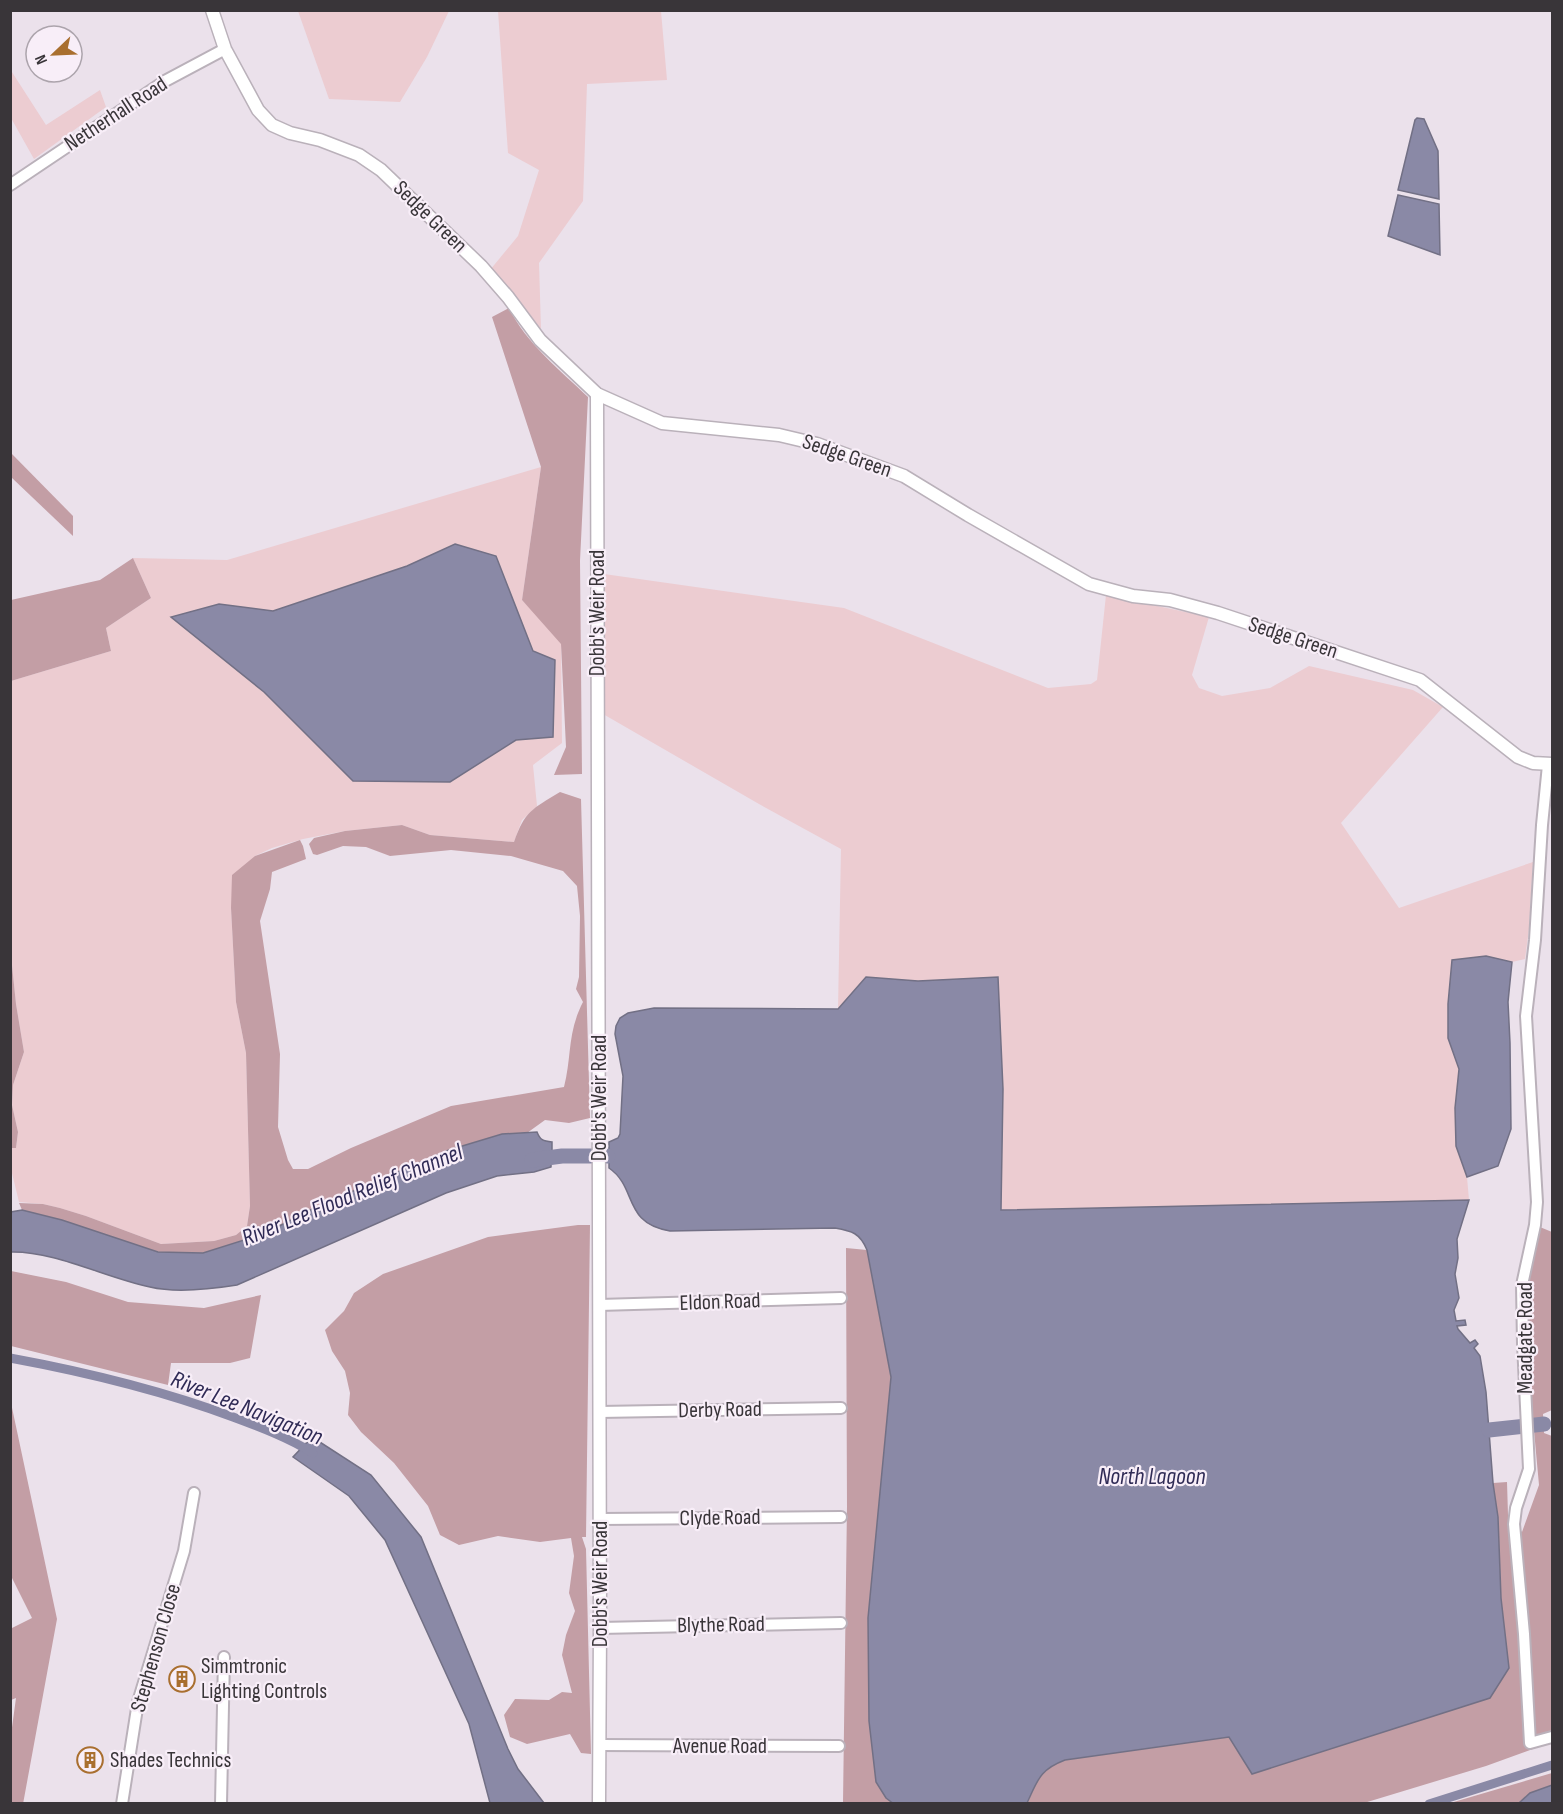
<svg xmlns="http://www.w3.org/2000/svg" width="1563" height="1814" font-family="'Sofia Sans Condensed',sans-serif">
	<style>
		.green { fill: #ecccd1 }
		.forest { fill: #c39ea5 }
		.water { fill: #8a89a6; stroke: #727085; stroke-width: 1.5 }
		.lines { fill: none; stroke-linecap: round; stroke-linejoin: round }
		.canal { stroke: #8a89a6; stroke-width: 9 }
		.river { stroke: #8a89a6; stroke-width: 15 }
		.minor-casing { stroke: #bab1ba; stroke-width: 14 }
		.tertiary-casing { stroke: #bab1ba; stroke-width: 15 }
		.minor { stroke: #fff; stroke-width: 10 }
		.tertiary { stroke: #fff; stroke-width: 12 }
		.labels { text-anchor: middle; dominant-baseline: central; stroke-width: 4.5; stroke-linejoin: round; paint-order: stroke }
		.street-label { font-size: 22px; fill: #393539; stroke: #f8eef8 }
		.poi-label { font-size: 22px; fill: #393539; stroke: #f8eef8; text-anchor: start }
		.water-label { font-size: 24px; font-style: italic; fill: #302b56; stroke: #f8eef8 }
	</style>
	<rect width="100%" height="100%" fill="#ebe1eb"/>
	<!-- green -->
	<g class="green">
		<path d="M 298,11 L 298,10 L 449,11 L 427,57 L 400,102 L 329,99 Z"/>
		<path d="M 498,11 L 661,11 L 667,80 L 587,84 L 583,201 L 539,263 L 541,329 L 519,302 L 490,270 L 518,236 L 539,170 L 508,153 Z"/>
		<path d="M 10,69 L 46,125 L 100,90 L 106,107 L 34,159 L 11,118 Z"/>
		<path d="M 541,467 L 522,600 L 561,640 L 562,743 L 533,765 L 537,806 L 522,820 L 514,842 L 430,835 L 402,825 L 345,831 L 303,839 L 272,848 L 255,856 L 231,908 L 236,1002 L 246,1053 L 250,1206 L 247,1226 L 236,1235 L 214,1241 L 161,1244 L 86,1216 L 60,1208 L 43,1204 L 19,1202 L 11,1169 L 10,1148 L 16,1148 L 18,1132 L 12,1105 L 13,1085 L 24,1052 L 16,1004 L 10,946 L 11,681 L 111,651 L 106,628 L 151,598 L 133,558 L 227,560 Z"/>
		<path d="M 604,574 L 844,608 L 1048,688 L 1091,684 L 1097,680 L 1106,595 L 1209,617 L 1192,675 L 1199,688 L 1222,696 L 1270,688 L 1309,666 L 1413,690 L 1443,707 L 1341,823 L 1399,908 L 1533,862 L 1529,929 L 1525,959 L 1512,962 L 1486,956 L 1448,1038 L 1459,1069 L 1455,1108 L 1456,1146 L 1467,1177 L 1469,1200 L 1001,1210 L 1003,1089 L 998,977 L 918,981 L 866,977 L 838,1009 L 841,849 L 759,804 L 603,714 Z"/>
	</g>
	<!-- forest -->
	<g class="forest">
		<path d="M 509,308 C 526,343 560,370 588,397 L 580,561 L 582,774 L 554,775 L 566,747 L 561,644 L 522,600 L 541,467 L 492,317 Z"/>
		<path d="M 10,452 L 73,516 L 73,536 L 11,477 Z"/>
		<path d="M 133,558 L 151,598 L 106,628 L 111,651 L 11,681 L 11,600 L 100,580 Z"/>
		<path d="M 560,792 L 581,799 L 590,1118 L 569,1123 L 545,1120 L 527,1133 L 502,1134 L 449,1150 L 314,1208 L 266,1233 L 203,1253 L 158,1252 L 62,1220 L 22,1210 L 19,1203 L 43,1204 L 60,1208 L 86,1216 L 161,1244 L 214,1241 L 236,1235 L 247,1226 L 250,1206 L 246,1053 L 236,1002 L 231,908 L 232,875 L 255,856 L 300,840 L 303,846 L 306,859 L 272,872 L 270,889 L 260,921 L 280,1054 L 278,1127 L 288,1160 L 293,1169 L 308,1169 L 351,1148 L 451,1106 L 564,1087 C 572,1056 567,1033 583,1002 L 576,989 L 579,977 L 580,916 L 577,886 L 563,871 L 511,856 L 451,850 L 390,856 L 366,847 L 343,846 L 317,855 L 313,854 L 309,844 L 314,838 L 345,831 L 402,825 L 430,835 L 514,842 C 525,811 532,809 560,792 Z"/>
		<path d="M 10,946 L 16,1004 L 24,1052 L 13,1085 L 12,1105 L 18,1132 L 16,1148 L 10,1148 Z"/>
		<path d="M 578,1225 L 590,1225 L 586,1537 L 582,1537 L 586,1549 L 591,1754 L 581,1753 L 570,1734 L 527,1744 L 510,1737 L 504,1715 L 515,1699 L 549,1700 L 562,1692 L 572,1693 L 562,1655 L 566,1635 L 575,1611 L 569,1593 L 574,1556 L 571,1538 L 540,1542 L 498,1536 L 459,1545 L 440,1535 L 428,1506 L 394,1463 L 361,1432 L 348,1415 L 350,1393 L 345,1371 L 332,1351 L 325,1330 L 344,1311 L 354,1293 L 383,1274 L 488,1237 Z"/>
		<path d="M 1535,1225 L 1552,1232 L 1552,1410 L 1543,1414 L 1544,1433 L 1552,1436 L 1552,1742 L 1486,1766 L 1364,1803 L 1027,1804 C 1038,1780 1039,1770 1065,1760 L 1229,1737 L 1501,1598 L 1498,1517 L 1493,1483 L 1507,1482 L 1508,1515 L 1522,1532 L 1539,1485 L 1532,1409 L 1532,1384 L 1527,1316 L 1531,1254 Z"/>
		<path d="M 846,1248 L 867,1250 L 891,1377 L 868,1618 L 886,1798 L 894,1803 L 843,1803 L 847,1506 Z"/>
		<path d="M 11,1271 L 66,1282 L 128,1302 L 204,1308 L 261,1295 L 250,1358 L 230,1363 L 171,1363 L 168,1385 L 11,1346 Z"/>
		<path d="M 11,1403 L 57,1619 L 23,1804 L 11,1803 L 10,1742 L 16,1698 L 11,1700 L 10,1629 L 32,1618 L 11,1576 Z"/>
		<path d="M 1552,1773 L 1552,1785 L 1530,1793 L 1519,1803 L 1447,1804 Z"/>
	</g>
	<!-- water -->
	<g class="water">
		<path d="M 1417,118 L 1424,119 L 1438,151 L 1439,199 L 1398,190 L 1415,120 Z"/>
		<path d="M 1398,195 L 1439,204 L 1440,255 L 1388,236 Z"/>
		<path d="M 455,544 L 496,556 L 533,651 L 555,660 L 553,737 L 516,740 L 450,782 L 353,781 L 264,692 L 171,617 L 219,604 L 273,611 L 407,566 Z"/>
		<path d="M 1486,956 L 1512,962 L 1508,1002 L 1510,1043 L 1511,1129 L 1498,1166 L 1467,1177 L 1456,1146 L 1455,1108 L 1459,1069 L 1448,1038 L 1448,1004 L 1452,960 Z"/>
		<path d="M 866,977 L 918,981 L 998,977 L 1003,1089 L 1001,1210 L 1469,1200 L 1457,1239 L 1458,1258 L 1455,1274 L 1459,1298 L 1454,1310 L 1456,1321 L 1465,1320 L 1466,1325 L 1457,1326 L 1458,1329 L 1470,1343 L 1475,1340 L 1478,1344 L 1474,1348 L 1480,1356 L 1486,1392 L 1493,1483 L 1498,1517 L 1501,1598 L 1509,1668 L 1490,1698 L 1252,1774 L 1229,1737 L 1065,1760 C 1039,1770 1038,1780 1027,1803 L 894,1804 L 886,1798 L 876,1782 L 869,1721 L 868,1618 L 891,1377 L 867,1250 C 860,1233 852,1231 835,1228 L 670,1231 C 622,1223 638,1188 609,1168 L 609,1142 L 618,1138 L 620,1134 L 623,1076 L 615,1034 L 616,1026 L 620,1018 L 628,1013 L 654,1008 L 838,1009 Z"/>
		<path d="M 537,1132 C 540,1140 543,1141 552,1142 L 552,1152 L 548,1154 L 551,1159 L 551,1167 L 534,1172 L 497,1176 L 446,1193 L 237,1285 C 212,1289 175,1293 150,1287 C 106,1278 55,1251 11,1252 L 11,1212 L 22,1210 L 62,1220 L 158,1252 L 203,1253 L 266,1233 L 314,1208 L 449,1150 L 502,1134 Z"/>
		<path d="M 312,1437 L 371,1475 L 421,1537 L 508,1749 L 518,1769 L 544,1803 L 490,1803 L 469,1724 L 385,1540 L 349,1496 L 293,1457 Z"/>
		<path d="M 1552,1785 L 1552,1803 L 1519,1803 L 1530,1793 Z"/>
	</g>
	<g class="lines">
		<!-- canal -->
		<g class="canal">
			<path d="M 10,1358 C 86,1372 161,1390 233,1417 C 260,1427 289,1438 313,1453"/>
			<path d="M 1429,1804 L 1552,1765"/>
		</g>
		<!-- river -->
		<g class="river">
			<path d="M 532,1160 L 562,1156 L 608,1156"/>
			<path d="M 1489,1430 L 1544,1424"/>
		</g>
		<!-- minor casing -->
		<g class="minor-casing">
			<g id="minor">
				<path d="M 10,185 L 165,81 L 225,49"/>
				<path d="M 1548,765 L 1542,825 L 1535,940 L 1526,1016 L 1537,1202 L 1535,1225 L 1522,1285 L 1523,1344 L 1529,1469 L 1516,1508 L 1514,1524 L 1524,1634 L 1530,1743 L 1552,1737"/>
				<path d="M 599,1305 L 841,1298"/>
				<path d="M 599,1412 L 841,1408"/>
				<path d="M 600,1519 L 841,1517"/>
				<path d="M 600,1628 L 841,1623"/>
				<path d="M 600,1745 L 839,1746"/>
				<path d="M 122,1804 L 138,1702 L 184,1551 L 194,1493"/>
				<path d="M 221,1804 L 224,1657"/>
			</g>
		</g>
		<!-- tertiary casing -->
		<g class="tertiary-casing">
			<g id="tertiary">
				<path d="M 212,10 L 225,49 L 258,110 L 272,125 L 290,133 L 320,140 L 359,155 L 381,170 L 481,266 L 508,297 L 540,340 L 597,394 L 662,423 L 779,435 L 817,444 L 904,476 L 968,515 L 1089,584 L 1133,596 L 1170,600 L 1218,613 L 1420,680 L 1518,757 L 1533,763 L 1552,764"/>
				<path d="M 597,394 L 600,1628 L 599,1804"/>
			</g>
		</g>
		<!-- minor -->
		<use href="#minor" class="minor"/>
		<!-- tertiary -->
		<use href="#tertiary" class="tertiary"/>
	</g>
	<!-- icons -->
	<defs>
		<g id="building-ring" transform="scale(1.35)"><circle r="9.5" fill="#f8eef8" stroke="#a96f2f" stroke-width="1.5"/><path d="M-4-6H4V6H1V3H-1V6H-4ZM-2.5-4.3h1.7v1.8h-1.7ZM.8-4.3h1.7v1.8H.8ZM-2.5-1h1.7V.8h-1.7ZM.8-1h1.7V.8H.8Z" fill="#a96f2f"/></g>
	</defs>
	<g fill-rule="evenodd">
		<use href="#building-ring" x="182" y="1679"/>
		<use href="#building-ring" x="90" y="1760"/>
	</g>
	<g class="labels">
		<!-- street labels -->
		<g class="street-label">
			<text transform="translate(116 114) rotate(-33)">Netherhall Road</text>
			<text transform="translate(430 217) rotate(44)">Sedge Green</text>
			<text transform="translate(847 456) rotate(19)">Sedge Green</text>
			<text transform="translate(597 613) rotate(-90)">Dobb's Weir Road</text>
			<text transform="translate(1293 638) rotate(18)">Sedge Green</text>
			<text transform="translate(599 1098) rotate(-90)">Dobb's Weir Road</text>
			<text transform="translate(720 1302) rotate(-2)">Eldon Road</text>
			<text transform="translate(1525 1338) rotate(-90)">Meadgate Road</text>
			<text transform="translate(720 1410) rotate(-1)">Derby Road</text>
			<text transform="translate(720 1518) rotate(-1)">Clyde Road</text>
			<text transform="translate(600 1584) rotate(-90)">Dobb's Weir Road</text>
			<text transform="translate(721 1625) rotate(-1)">Blythe Road</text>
			<text transform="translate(156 1648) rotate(-74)">Stephenson Close</text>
			<text x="720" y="1746">Avenue Road</text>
		</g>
		<!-- poi labels -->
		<g class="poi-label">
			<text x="201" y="1666">Simmtronic<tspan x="201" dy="25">Lighting Controls</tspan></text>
			<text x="110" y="1760">Shades Technics</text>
		</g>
		<!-- water labels -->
		<g class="water-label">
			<text transform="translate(352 1195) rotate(-22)">River Lee Flood Relief Channel</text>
			<text transform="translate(247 1408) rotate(22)">River Lee Navigation</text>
			<text x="1152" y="1476">North Lagoon</text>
		</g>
	</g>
	<!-- border -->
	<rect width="1563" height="1814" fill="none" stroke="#393539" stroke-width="24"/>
	<!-- north arrow -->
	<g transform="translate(54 54) rotate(247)"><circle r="28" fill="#f8eef8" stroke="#aca4ac" stroke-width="1.5"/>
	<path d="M0-4.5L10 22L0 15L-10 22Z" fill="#a96f2f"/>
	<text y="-9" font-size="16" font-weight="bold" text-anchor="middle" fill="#393539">N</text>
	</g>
</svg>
